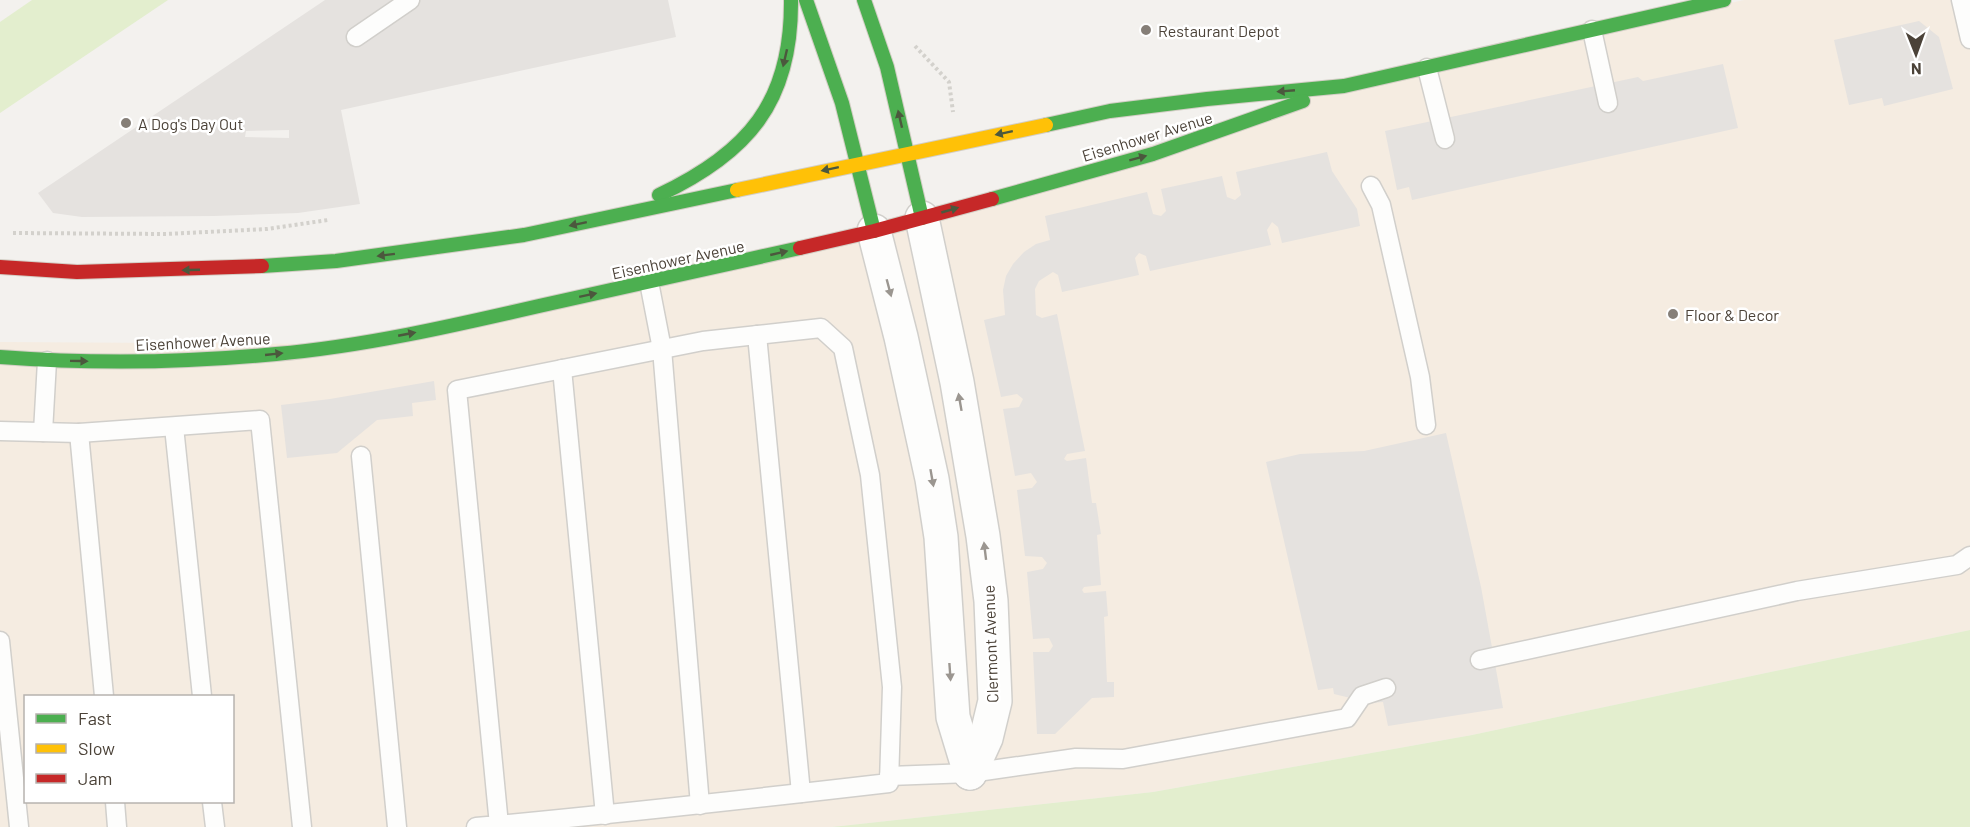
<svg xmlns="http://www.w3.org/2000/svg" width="1970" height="827" font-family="Barlow,sans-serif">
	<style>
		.commercial { fill: #f5ece1; fill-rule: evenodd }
		.green { fill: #e3eece }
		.parking { fill: #e5e2df; fill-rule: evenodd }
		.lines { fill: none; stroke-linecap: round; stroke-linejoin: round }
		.lane-casing { stroke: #d1cfcb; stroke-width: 21 }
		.street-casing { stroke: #d1cfcb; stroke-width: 36 }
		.fast-casing { stroke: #d3cec5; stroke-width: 16 }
		.slow-casing { stroke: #d3cec5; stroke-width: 16 }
		.jam-casing { stroke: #d3cec5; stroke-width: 16 }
		.path { stroke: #d3d1cc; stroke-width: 4; stroke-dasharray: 3 3; stroke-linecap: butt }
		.lane { stroke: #fdfdfc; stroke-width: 18 }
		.street { stroke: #fdfdfc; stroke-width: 33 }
		.fast { stroke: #4caf50; stroke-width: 14 }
		.slow { stroke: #ffc107; stroke-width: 14 }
		.jam { stroke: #c62828; stroke-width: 14 }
		.oneway { fill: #4b583d }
		.oneway2 { fill: #9b9690 }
		.poi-dot { fill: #867f78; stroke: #fff; stroke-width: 2 }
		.labels { text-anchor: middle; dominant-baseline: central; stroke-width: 5; stroke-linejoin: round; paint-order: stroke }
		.poi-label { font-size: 16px; fill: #4b4238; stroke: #fff; text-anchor: start }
		.street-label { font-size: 16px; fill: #4b4238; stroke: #fff }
	</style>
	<rect width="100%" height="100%" fill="#f3f1ee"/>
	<!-- commercial -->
	<path class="commercial" d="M 1744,0 L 1970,0 L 1970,630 L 1472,735 L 1153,792 L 832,827 L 0,827 L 0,342 L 350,344 L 874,231 L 1344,86 ZM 26,696 L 232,696 L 232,802 L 26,802 Z"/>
	<!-- green -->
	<g class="green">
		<path d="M 32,0 L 168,0 L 0,113 L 0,22 Z"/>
		<path d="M 1970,630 L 1970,827 L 832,827 L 1153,792 L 1472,735 Z"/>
	</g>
	<!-- parking -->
	<g class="parking">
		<path d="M 325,0 L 668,0 L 676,37 L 341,110 L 360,204 L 298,213 L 214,216 L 82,217 L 53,213 L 38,193 ZM 289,130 L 289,138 L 245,137 L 246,131 Z"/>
		<path d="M 1919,21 L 1939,37 L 1953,89 L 1884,106 L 1882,98 L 1849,105 L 1834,40 Z"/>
		<path d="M 1723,64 L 1738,128 L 1412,200 L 1409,187 L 1397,190 L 1385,131 L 1638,77 L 1643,81 Z"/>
		<path d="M 1327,152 L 1332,171 L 1357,209 L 1360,226 L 1282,243 L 1278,227 L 1272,222 L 1267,230 L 1271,245 L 1150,271 L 1146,256 L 1139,253 L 1135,258 L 1139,275 L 1062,292 L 1058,275 L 1053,272 L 1039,281 L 1035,289 L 1036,315 L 1042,318 L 1057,314 L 1085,451 L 1067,454 L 1064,459 L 1067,461 L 1086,458 L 1092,503 L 1096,503 L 1101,534 L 1097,535 L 1101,585 L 1084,587 L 1082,590 L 1084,593 L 1106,591 L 1108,616 L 1104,617 L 1107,682 L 1114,682 L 1114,697 L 1092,698 L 1055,734 L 1037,734 L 1033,652 L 1049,652 L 1053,646 L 1049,638 L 1033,639 L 1027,572 L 1043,569 L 1047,563 L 1042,557 L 1025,556 L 1017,490 L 1032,488 L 1037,482 L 1031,473 L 1015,476 L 1003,409 L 1019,407 L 1023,399 L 1017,394 L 1001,397 L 984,320 L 1005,315 L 1003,290 L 1006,276 L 1013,264 L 1024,252 L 1036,244 L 1050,240 L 1045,216 L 1147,192 L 1153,214 L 1161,216 L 1166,211 L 1161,189 L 1222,176 L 1227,197 L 1235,200 L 1241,195 L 1236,172 Z"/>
		<path d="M 434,381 L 436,400 L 412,403 L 413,416 L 377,420 L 337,453 L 287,458 L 281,405 L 330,399 Z"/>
		<path d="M 1446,433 L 1481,587 L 1503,708 L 1388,726 L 1383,702 L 1371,703 L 1334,694 L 1333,688 L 1318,690 L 1266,462 L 1300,454 L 1364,451 Z"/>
	</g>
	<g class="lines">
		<!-- lane casing -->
		<g class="lane-casing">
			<g id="lane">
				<path d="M 1961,0 L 1970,39"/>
				<path d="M 1592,30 L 1608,103"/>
				<path d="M 356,37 L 410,0"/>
				<path d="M 1427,68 L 1445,139"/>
				<path d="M 1371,186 L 1381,205 L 1420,377 L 1426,425"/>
				<path d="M 649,282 L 662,349 L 700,805"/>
				<path d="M 757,335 L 801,793"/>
				<path d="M 562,369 L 605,815"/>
				<path d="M 174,427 L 202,696"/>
				<path d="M 0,431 L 79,433 L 260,420 L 302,827"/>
				<path d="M 43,432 L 47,361"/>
				<path d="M 79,433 L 104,696"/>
				<path d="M 361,456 L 397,827"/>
				<path d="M 0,641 L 19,827"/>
				<path d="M 1480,660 L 1797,591 L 1957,565 L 1970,556"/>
				<path d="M 889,776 L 970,773 L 1076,758 L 1123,759 L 1347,718 L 1362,696 L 1386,688"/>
				<path d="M 115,802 L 117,827"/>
				<path d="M 212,802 L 215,827"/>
				<path d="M 476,827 C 614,814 751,799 889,783 L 892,687 L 870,475 L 843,348 L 821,328 L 703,341 L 457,390 L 499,825"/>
			</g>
		</g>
		<!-- street casing -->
		<g class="street-casing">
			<g id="street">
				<path d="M 922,218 L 957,382 L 983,536 L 991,601 L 995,701 L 986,738 L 970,773"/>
				<path d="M 874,231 L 901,337 L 932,479 L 941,537 L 953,717 L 970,773"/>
			</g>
		</g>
		<!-- fast casing -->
		<g class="fast-casing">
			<g id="fast">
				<path d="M 806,0 L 842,103 L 874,231"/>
				<path d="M 864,0 L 887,67 L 922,218"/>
				<path d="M 1046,125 L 1110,111 L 1207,99 L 1344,86 L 1724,0"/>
				<path d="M 659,195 C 748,153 792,102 791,0"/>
				<path d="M 992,199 L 1153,154 L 1303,101"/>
				<path d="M 262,266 L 336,261 L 524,235 L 737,190"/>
				<path d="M 0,357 C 92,364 184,363 276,354 C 365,346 452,326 539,306 C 626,287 713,267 800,248"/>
			</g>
		</g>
		<!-- slow casing -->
		<g class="slow-casing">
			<path id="slow" d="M 737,190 L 1046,125"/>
		</g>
		<!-- jam casing -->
		<g class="jam-casing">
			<g id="jam">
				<path d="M 800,248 L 874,231 L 992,199"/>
				<path d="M 0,267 L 77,272 L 262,266"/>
			</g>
		</g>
		<!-- path -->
		<g class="path">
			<path d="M 915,46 L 949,82 L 953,112"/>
			<path d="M 13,233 L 166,234 L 267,229 L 328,220"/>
		</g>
		<!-- lane -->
		<use href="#lane" class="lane"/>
		<!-- street -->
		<use href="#street" class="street"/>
		<!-- fast -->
		<use href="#fast" class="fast"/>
		<!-- slow -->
		<use href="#slow" class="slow"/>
		<!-- jam -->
		<use href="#jam" class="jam"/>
	</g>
	<!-- one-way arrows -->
	<defs><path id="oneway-solid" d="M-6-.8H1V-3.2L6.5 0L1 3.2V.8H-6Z" transform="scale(1.5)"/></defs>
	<g class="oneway">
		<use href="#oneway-solid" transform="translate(785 58) rotate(103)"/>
		<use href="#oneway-solid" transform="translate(1286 91) rotate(175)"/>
		<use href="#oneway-solid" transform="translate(900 119) rotate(-103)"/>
		<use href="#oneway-solid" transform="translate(1004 133) rotate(168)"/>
		<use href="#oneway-solid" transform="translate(1138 158) rotate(-15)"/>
		<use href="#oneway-solid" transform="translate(830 169) rotate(168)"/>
		<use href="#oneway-solid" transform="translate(950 210) rotate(-16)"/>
		<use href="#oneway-solid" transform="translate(578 224) rotate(168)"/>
		<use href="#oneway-solid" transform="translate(779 253) rotate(-13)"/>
		<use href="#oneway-solid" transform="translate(386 255) rotate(173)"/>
		<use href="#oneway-solid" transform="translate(191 270) rotate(178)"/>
		<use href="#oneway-solid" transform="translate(588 295) rotate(-12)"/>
		<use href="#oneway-solid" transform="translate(407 334) rotate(-11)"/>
		<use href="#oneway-solid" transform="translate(274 354) rotate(-6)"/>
		<use href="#oneway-solid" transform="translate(79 361) rotate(1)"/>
	</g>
	<g class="oneway2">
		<use href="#oneway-solid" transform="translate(889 288) rotate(75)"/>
		<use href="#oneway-solid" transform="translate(960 402) rotate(-100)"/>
		<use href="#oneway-solid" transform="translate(932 478) rotate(80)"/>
		<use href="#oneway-solid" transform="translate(985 551) rotate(-97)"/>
		<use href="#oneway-solid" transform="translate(950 672) rotate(86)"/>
	</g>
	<!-- markers -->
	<g class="poi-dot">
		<circle cx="1146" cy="30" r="6"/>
		<circle cx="126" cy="123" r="6"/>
		<circle cx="1673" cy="314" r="6"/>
	</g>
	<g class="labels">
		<!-- poi labels -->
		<g class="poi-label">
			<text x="1158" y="30">Restaurant Depot</text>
			<text x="138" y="123">A Dog's Day Out</text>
			<text x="1685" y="314">Floor &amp; Decor</text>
		</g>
		<!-- street labels -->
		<g class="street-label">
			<text transform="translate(1147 136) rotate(-17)">Eisenhower Avenue</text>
			<text transform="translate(678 259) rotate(-12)">Eisenhower Avenue</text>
			<text transform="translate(203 341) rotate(-3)">Eisenhower Avenue</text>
			<text transform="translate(990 644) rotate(-92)">Clermont Avenue</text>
		</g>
	</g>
	<!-- legend -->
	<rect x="24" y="695" width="210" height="108" fill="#ffffff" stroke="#b7b3af" stroke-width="1.5"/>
	<rect x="36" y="714" width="30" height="9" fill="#4caf50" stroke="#b7b3af" stroke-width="1.5"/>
	<text x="78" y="725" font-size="18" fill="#4b4238">Fast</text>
	<rect x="36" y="744" width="30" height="9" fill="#ffc107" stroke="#b7b3af" stroke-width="1.5"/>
	<text x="78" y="755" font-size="18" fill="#4b4238">Slow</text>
	<rect x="36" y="774" width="30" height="9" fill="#c62828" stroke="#b7b3af" stroke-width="1.5"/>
	<text x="78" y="785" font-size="18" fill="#4b4238">Jam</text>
	<!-- north arrow -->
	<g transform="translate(1916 54) rotate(179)" stroke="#ffffff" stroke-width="4.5" paint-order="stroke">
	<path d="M0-4.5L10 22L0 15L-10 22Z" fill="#4b4238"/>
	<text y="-9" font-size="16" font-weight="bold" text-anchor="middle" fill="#4b4238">N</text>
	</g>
</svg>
